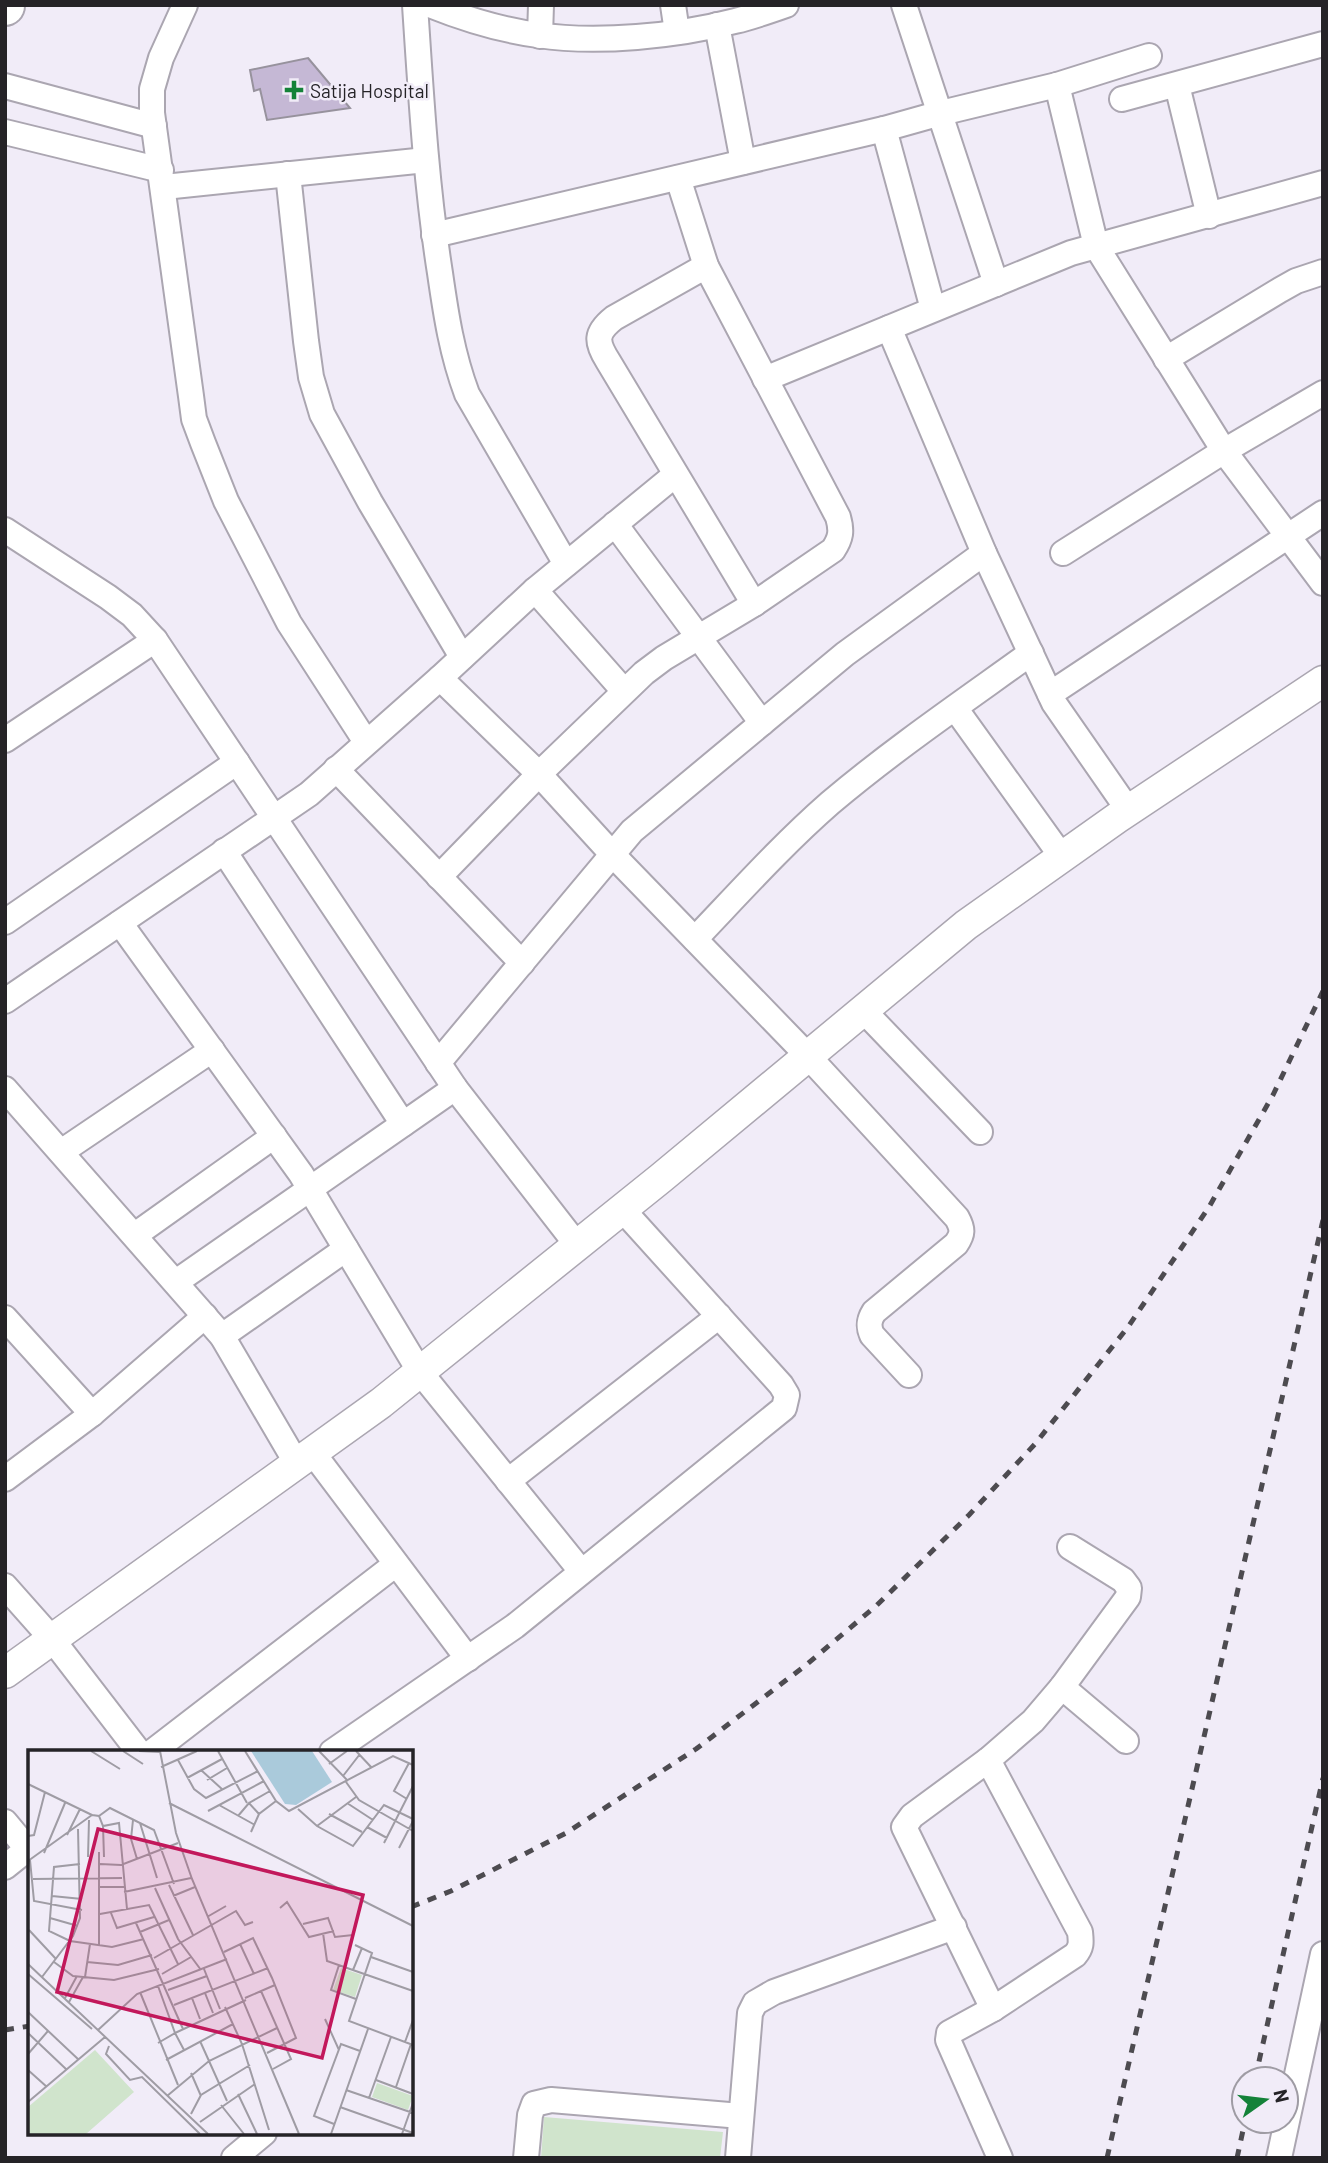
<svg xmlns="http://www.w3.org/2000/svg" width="1328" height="2163" font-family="Barlow,sans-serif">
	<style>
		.green { fill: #d0e4cc }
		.building { fill: #c5b8d5; stroke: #97929d; stroke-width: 2 }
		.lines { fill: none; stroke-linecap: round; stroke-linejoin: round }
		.minor-casing { stroke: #aba6b1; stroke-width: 28 }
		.tertiary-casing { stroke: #aba6b1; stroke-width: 33 }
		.primary-casing { stroke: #aba6b1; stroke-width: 42 }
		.minor { stroke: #fff; stroke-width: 24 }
		.tertiary { stroke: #fff; stroke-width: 30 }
		.primary { stroke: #fff; stroke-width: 38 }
		.rail { stroke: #4d4b50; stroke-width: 5; stroke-dasharray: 9 9; stroke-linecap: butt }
		.poi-dot { fill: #148239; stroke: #f1ecf8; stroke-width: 2.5 }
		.labels { text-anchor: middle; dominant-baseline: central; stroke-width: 5; stroke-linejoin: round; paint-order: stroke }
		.poi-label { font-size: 19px; fill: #252327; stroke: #f1ecf8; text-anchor: start }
		.inset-road { fill: none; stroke: #9f9ca4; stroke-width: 2 }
		.view { fill: #c2185b; fill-opacity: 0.15; stroke: #c2185b; stroke-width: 3.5 }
		.inset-edge { fill: none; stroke: #252327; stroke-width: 3.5 }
	</style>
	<rect width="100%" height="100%" fill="#f1ecf8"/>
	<!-- green -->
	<path class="green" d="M 544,2117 L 723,2132 L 720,2158 L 541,2158 Z"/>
	<!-- building -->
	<path class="building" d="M 308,58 L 350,108 L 267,120 L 260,89 L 254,91 L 250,70 Z"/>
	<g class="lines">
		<!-- minor casing -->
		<g class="minor-casing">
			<g id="minor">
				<path d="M 185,5 L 161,58 L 152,89 L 152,113 L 191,396 L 194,419 L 203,443 L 226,501 L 289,623 L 366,742"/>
				<path d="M 415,5 C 421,95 426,184 440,273 C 446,315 452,354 467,394 L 566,564"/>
				<path d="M 430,5 C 465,19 501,30 538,35 C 597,44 677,36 735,21 C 752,17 769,11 786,5"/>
				<path d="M 673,5 L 677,32"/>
				<path d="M 904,5 L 996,284"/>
				<path d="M 717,25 L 743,162"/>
				<path d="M 540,36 L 541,5"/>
				<path d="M 1057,85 L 1096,246 L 1224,451 L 1323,583"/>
				<path d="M 1177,85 L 1209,216"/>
				<path d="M 5,86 L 154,126"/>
				<path d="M 1122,99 L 1323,44"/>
				<path d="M 884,129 L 933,309"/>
				<path d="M 5,132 L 161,170"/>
				<path d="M 288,174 L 306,341 L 311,377 L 322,414 L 370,502 L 462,657"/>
				<path d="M 164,187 L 426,160"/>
				<path d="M 434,235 L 884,129 L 941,113 L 1057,85 L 1149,56"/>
				<path d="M 706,266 L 614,318 C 595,333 596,342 608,361 L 754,604"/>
				<path d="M 889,328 L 984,553 L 1054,703 L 1129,811"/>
				<path d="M 1166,359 L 1280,290 L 1296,281 L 1323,272"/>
				<path d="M 765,379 L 1071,253 L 1323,183"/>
				<path d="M 615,524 L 762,723"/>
				<path d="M 5,530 L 108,597 L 132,615 L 155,640 L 455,1088 L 577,1245"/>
				<path d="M 1063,553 L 1224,451 L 1323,393"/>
				<path d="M 535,590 L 624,691"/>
				<path d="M 440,678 L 539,774 L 613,855 L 807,1055 L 957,1218 C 963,1229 963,1234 956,1244 L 874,1312 C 869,1320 868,1326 872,1335 L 909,1375"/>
				<path d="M 1050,694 L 1323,513"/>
				<path d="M 955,708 L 1062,857"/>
				<path d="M 5,740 L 155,640"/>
				<path d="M 336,769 L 522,963"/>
				<path d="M 224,851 L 403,1124"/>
				<path d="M 439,877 L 539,774 L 644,673 L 664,658 L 754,604 L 833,550 C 841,538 842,531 838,517 L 706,266 L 678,178"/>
				<path d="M 5,922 L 237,762"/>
				<path d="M 120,923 L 301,1174 L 420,1372 L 581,1571"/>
				<path d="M 695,939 C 739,893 782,845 830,803 C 894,749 963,702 1031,653"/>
				<path d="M 5,1001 L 309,794 L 440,678 L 535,590 L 675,475"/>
				<path d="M 862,1009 L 980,1132"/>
				<path d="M 438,1063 L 632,831 L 845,654 L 984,553"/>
				<path d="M 5,1089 L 222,1336 L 297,1464"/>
				<path d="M 61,1152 L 212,1050"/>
				<path d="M 135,1235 L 274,1136"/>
				<path d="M 176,1282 L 455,1088"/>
				<path d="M 5,1318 L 92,1414"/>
				<path d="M 222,1336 L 346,1249"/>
				<path d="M 313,1453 L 468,1659"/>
				<path d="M 5,1479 L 92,1414 L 205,1316"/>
				<path d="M 508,1481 L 719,1316"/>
				<path d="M 5,1586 L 52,1639 L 139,1752"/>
				<path d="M 1062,1687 L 1126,1741"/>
				<path d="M 152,1752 L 396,1564"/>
				<path d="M 332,1752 L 515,1626 L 784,1408 L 787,1395 L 781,1385 L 622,1209"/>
				<path d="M 988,1760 L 1080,1932 C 1081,1942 1082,1947 1075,1955 L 993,2009 L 949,2033 L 948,2040 L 1000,2158"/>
				<path d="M 5,1822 L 30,1852"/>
				<path d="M 5,1867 L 30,1847"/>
				<path d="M 993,2009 L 904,1827 L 912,1816 L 988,1760 L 1033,1721 L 1062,1687 L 1128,1597 L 1129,1588 L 1123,1580 L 1070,1547"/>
				<path d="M 234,2158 L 264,2133"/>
				<path d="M 526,2158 L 530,2115 L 534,2104 L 551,2100 L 741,2116"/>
				<path d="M 738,2158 L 750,2013 L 755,2003 L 774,1992 L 954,1927"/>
				<path d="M 1279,2158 L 1323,1954"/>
			</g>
		</g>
		<!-- tertiary casing -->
		<g class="tertiary-casing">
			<path id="tertiary" d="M 5,1673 L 381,1403 L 661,1178 L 966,925 L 1117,818 L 1323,681"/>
		</g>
		<!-- primary casing -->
		<g class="primary-casing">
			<path id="primary" d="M 5,6 L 5,5"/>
		</g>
		<!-- minor -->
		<use href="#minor" class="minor"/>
		<!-- tertiary -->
		<use href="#tertiary" class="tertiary"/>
		<!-- primary -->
		<use href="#primary" class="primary"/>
		<!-- rail -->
		<g class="rail">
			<path d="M 411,1907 L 451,1891 L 566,1833 L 696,1749 L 806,1665 L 876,1606 L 969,1515 L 1035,1444 L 1128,1327 L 1209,1207 L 1273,1095 L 1323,991"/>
			<path d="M 5,2030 L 30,2026"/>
			<path d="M 1255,2079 L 1323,1778"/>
			<path d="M 1107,2158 L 1323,1220"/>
			<path d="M 1237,2158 L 1245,2121"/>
		</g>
	</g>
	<!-- markers -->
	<path class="poi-dot" d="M290.5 79.5h7v7h7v7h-7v7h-7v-7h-7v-7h7z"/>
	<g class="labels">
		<!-- poi labels -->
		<g class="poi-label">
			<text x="310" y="90">Satija Hospital</text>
		</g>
	</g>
	<!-- overview -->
	<g transform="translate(28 1750)">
		<rect width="385" height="385" fill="#f1ecf8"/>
		<path d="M 313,218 L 334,225 L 327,247 L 305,240 ZM 67,300 L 106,342 L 58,384 L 0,384 L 0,357 ZM 349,333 L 385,346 L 380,360 L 344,347 Z" fill="#d0e4cc"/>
		<path d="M 223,1 L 284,1 L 304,32 L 268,55 L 257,54 Z" fill="#aacadb"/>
		<path class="inset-road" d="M 63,1 L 92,19M 95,1 L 115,14M 111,1 L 132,2M 132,1 L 148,83 L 164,129 L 271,384M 190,1 L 219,53M 217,1 L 248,51 L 261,61 L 365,6 L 385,15M 291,1 L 320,31M 328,1 L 344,18M 150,10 L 166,39 L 178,48 L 230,21M 301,14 L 319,1M 133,17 L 169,1M 173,20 L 195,40M 315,26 L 332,4M 159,28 L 194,9M 179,30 L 199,18M 318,32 L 331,50 L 385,81M 0,34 L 64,65 L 0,111M 379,49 L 366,41 L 381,13M 141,53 L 385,176M 221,53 L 242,41M 319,53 L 345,70M 191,55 L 227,75M 270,59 L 289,76 L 325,96 L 356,55 L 385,69M 180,61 L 236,31M 301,64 L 334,82M 64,65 L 71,66 L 75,76 L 91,73 L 99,159M 71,66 L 82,58 L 126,80 L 146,134M 210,66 L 221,53 L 231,64M 105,70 L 103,89 L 109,109M 112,73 L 129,128M 75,76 L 76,107M 289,76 L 328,47M 339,77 L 359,88M 223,82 L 231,64 L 248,51M 39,85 L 52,59M 0,86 L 6,85 L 17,42M 356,93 L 385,36M 371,98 L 385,71M 71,102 L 71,195M 16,103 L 37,53M 60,107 L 61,70M 2,110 L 6,151 L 54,160M 52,114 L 26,117 L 21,181 L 42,191 L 84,197 L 116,189M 72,114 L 93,115 L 150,93M 5,129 L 94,128M 141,135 L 165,185M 72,137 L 96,137M 127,138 L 150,189 L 173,220M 96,142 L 163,128M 24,146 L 54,149M 145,146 L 167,137M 252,158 L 259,152 L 281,187 L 306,181M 83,163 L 89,178 L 126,167M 72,164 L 121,155 L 150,214M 179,167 L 198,156M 22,168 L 50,176M 108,173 L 155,279M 275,174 L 300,168 L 307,187 L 325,185M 1,180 L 28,209M 112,182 L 141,170M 295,183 L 299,211 L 385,241M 212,194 L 226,224M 327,195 L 344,203 L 321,271 L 385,295M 196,202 L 225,188 L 244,228 L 268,288 L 239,303M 343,207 L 385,222M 126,208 L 208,161 L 217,175 L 225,172M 26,212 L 45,226 L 86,230 L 131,219M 59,212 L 90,215 L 124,205M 0,214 L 180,384M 311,215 L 303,240 L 328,249M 176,219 L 192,259M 325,220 L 334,198M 0,224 L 64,279M 134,224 L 163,207M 14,227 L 45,186 L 52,168 L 50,79M 57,227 L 62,194M 130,236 L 147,283 L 130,293M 140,240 L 179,226M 233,241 L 263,309 L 245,319M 112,242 L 150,335M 177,243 L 185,263M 37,248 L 49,226M 164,248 L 172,269M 217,248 L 247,235M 41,252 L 55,227M 146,255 L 240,218M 197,257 L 214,294 L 241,380M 0,262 L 51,310M 297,269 L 311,300M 70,280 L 109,244 L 199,209M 0,283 L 39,320M 172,291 L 199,351M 377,292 L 385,270M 81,296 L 78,304 L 102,330 L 114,327 L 172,384M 156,300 L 147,283 L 218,250M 0,304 L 20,281M 138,310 L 205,274M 0,320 L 19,337M 163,323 L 173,346M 348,330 L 385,344M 368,337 L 383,294M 318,340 L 385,363M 210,344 L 229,384M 139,346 L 181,311 L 249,278M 341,348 L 363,287M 0,352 L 77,287M 193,355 L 216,384M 312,357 L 385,383M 163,364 L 173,345 L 222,315M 172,372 L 227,334M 306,374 L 286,366 L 313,294 L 332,301M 303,384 L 340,279M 374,384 L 385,353"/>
		<path class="view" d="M 70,79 L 335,145 L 294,308 L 29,242 Z"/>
		<rect width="385" height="385" class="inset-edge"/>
	</g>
	<!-- border -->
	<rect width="1328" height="2163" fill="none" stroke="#252327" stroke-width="14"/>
	<!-- north arrow -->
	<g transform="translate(1265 2100) rotate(76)"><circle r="33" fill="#f1ecf8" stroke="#9f9ca4" stroke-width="2"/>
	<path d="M0-5L12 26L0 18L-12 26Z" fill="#148239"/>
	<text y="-10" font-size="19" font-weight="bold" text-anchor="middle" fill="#252327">N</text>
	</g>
</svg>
